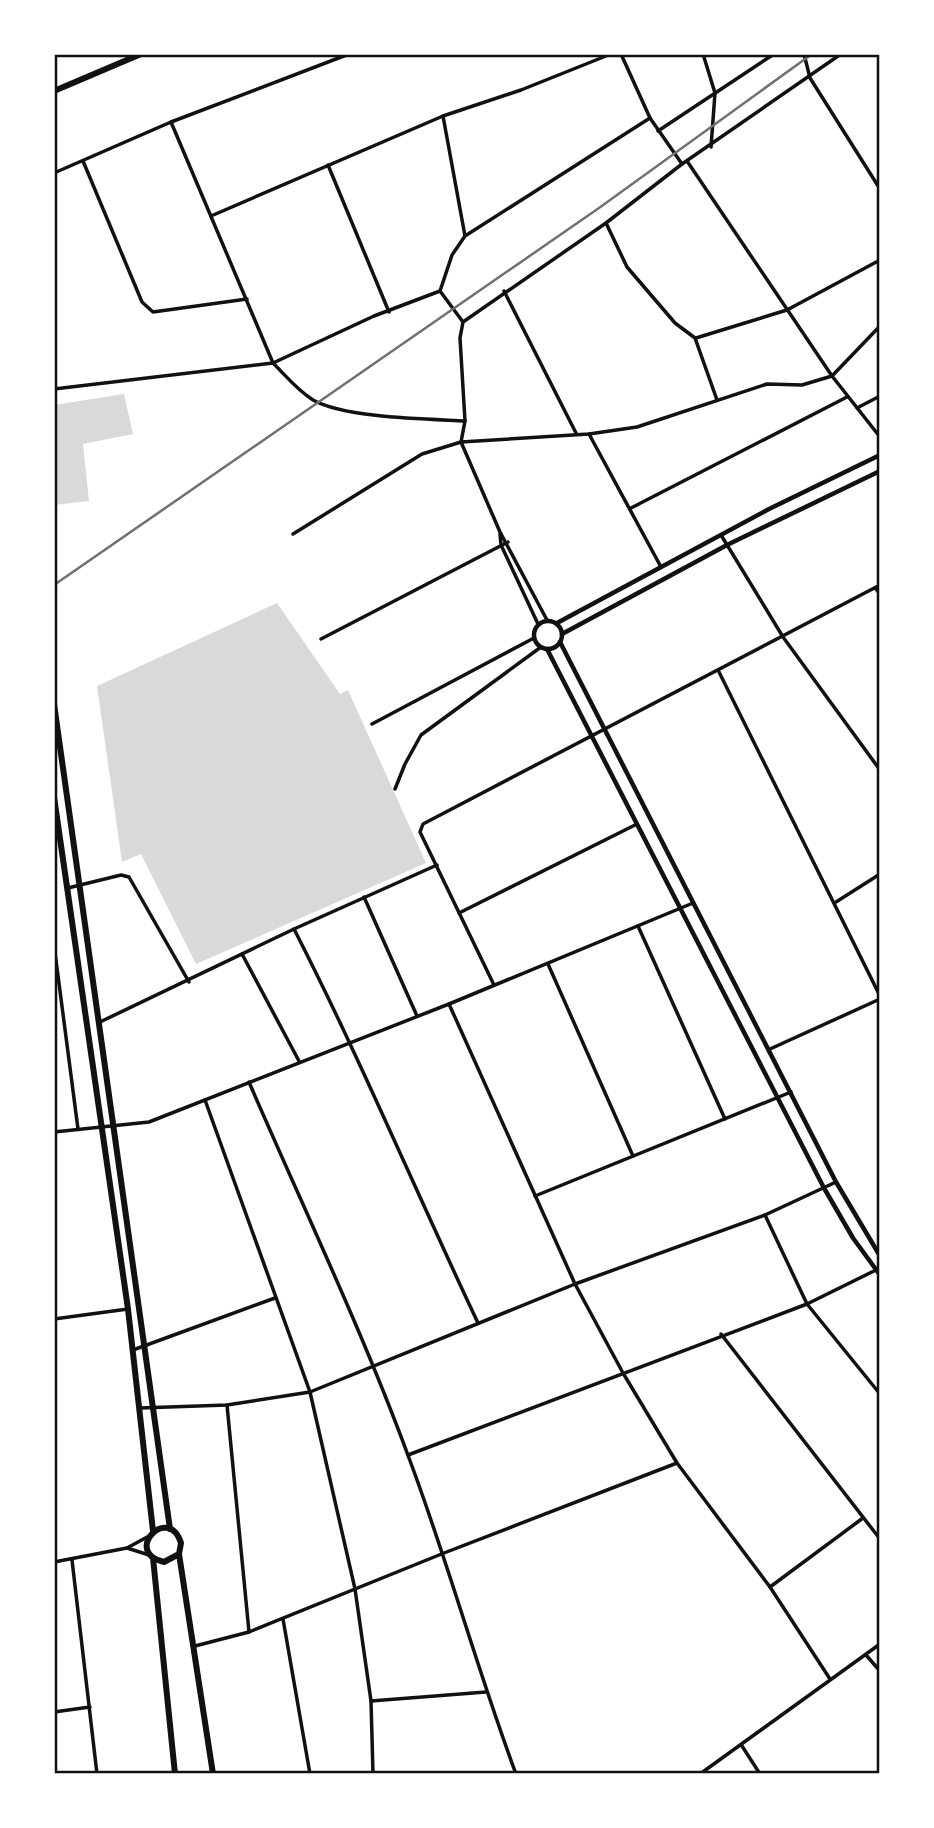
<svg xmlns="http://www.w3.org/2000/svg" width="934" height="1828" font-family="Karla,sans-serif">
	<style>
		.water { fill: #d9d9d9 }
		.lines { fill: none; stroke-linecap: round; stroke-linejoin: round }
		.minor { stroke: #111; stroke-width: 3.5 }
		.tertiary { stroke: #111; stroke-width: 4.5 }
		.primary { stroke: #111; stroke-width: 6 }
		.rail { stroke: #707070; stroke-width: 2.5 }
		.neatline { fill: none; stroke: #111; stroke-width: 2.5 }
	</style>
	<rect width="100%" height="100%" fill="#fff"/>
	<!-- water -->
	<g class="water">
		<path d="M 124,394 L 133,434 L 83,444 L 89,501 L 54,505 L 54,405 Z"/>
		<path d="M 277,603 L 340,694 L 348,690 L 426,863 L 196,964 L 141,854 L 122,862 L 97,686 Z"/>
	</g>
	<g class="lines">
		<!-- minor -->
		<g class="minor">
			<path d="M 621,54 L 650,118 L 682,164"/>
			<path d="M 703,54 L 715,93 L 711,147"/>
			<path d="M 804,54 L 810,78 L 880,189"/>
			<path d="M 443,116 L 465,236"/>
			<path d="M 171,122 L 273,363 C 286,376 297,390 313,400 C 345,418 426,419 465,421"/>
			<path d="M 658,131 L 774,54"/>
			<path d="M 83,161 L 142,302 L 153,312 L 247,299"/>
			<path d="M 687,161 L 832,376 L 880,437"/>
			<path d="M 328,165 L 389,312"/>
			<path d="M 54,173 L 171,122 L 349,54"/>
			<path d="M 211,216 L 443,116 L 521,90 L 611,54"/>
			<path d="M 606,223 L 627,267 L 675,323 L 695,338 L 717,400"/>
			<path d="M 440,291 L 463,322"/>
			<path d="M 504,291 L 576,433"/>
			<path d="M 696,338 L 787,310 L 880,260"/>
			<path d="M 54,389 L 273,363 L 374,316 L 440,291 L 452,255 L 465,236 L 650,118"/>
			<path d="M 857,408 L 880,396"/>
			<path d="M 589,434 L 661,567"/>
			<path d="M 631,508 L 847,397"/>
			<path d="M 293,534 L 422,454 L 461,442 L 589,434 L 637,427 L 767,384 L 802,385 L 832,376 L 880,326"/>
			<path d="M 500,534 L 501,545 L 538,624"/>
			<path d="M 721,535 L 783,637 L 880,770"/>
			<path d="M 875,588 L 880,594"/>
			<path d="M 547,620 L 500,532 L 461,442 L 465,421 L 460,338 L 463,322 L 606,223 L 682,164 L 841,54"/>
			<path d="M 321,639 L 508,542"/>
			<path d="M 719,672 L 880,996"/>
			<path d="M 372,724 L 534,638"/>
			<path d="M 395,789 L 405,764 L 421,735 L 541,647"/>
			<path d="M 68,888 L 121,875 L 129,877 L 189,982"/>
			<path d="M 364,897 L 417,1016"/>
			<path d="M 836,902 L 880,874"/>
			<path d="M 459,913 L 637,824"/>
			<path d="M 638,926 L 725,1119"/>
			<path d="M 294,929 C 360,1058 416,1192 478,1323"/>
			<path d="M 54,945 L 78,1129"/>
			<path d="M 242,954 L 299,1061"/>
			<path d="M 548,964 L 633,1156"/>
			<path d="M 494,985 L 420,832 L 423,824 L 880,585"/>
			<path d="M 449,1004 L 575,1284 L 623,1373 L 677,1463 L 770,1587 L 830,1679"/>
			<path d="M 100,1022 L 294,929 L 437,865"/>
			<path d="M 770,1049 L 880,999"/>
			<path d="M 249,1082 C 303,1207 362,1330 409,1458 C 448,1562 477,1669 516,1774"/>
			<path d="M 205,1100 L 310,1392 L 355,1589 L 371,1701 L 373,1774"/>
			<path d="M 54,1132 L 149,1122 L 449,1004 L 693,903"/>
			<path d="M 535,1196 L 791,1092"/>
			<path d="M 765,1215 L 807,1304 L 880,1394"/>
			<path d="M 54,1319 L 128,1309"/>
			<path d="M 721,1334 L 880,1539"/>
			<path d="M 133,1350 L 275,1298"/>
			<path d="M 227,1405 L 249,1632"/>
			<path d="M 140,1408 L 227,1405 L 310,1392 L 575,1284 L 765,1215 L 836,1182"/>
			<path d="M 408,1455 L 807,1304 L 880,1268"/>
			<path d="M 127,1548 L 149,1555"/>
			<path d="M 72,1560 L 97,1774"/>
			<path d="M 54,1562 L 127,1548 L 149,1536"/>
			<path d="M 770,1587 L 863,1518"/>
			<path d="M 283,1619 L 310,1774"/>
			<path d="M 195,1646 L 249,1632 L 444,1553 L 677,1463"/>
			<path d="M 866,1655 L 880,1671"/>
			<path d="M 371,1701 L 486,1692"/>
			<path d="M 54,1712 L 90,1707"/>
			<path d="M 742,1746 L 760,1774"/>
			<path d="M 700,1774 L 880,1644"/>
		</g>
		<!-- tertiary -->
		<g class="tertiary">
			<circle cx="548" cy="635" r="14"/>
			<path d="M 557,623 L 769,509 L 880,455"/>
			<path d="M 562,634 L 727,545 L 880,471"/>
			<path d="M 560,642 L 836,1182 L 880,1256"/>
			<path d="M 547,649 L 824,1188 L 853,1238 L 880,1275"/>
		</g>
		<!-- primary -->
		<g class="primary">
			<path d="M 54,91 L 141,54"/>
			<path d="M 54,704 L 170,1529"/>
			<path d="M 54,797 L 128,1309 L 153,1531"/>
			<path d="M 179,1554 L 164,1562 C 122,1553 168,1503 181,1543 L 179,1554 L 213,1774"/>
			<path d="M 153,1558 L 175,1774"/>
		</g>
		<!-- rail -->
		<path class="rail" d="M 54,585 L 599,208 L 812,54"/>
	</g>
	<!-- border -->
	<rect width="934" height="1828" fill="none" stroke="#ffffff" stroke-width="112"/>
	<rect x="56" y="56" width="822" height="1716" class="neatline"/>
</svg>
